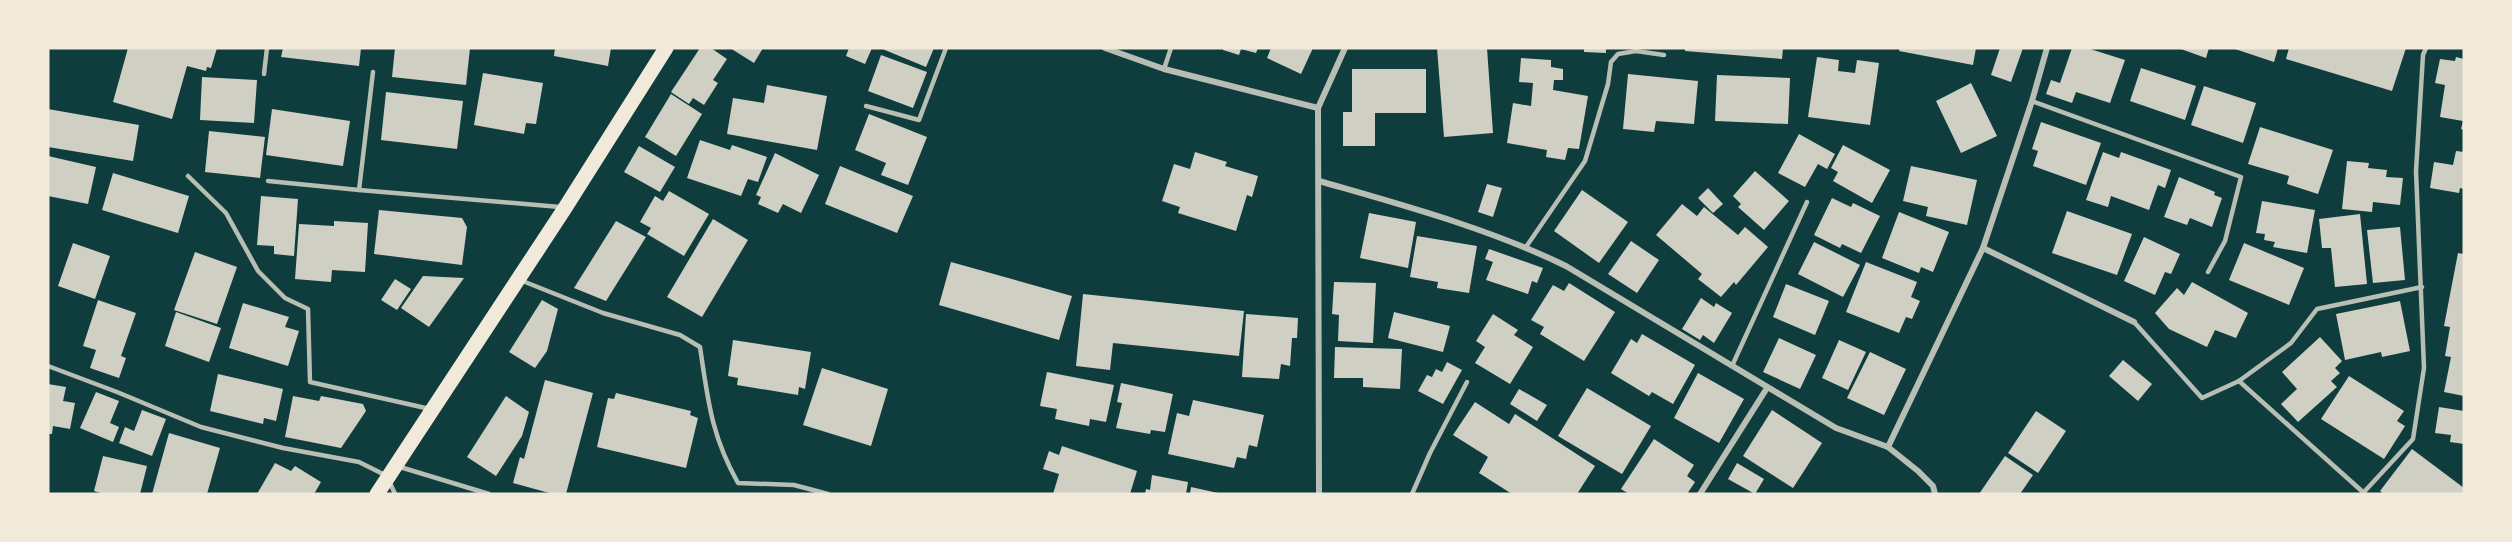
<svg xmlns="http://www.w3.org/2000/svg" width="2512" height="542" font-family="Raleway,sans-serif">
	<style>
		.building { fill: #cfcfc3 }
		.lines { fill: none; stroke-linecap: round; stroke-linejoin: round }
		.service { stroke: #b8beb3; stroke-width: 4.5 }
		.minor { stroke: #b8beb3; stroke-width: 6 }
		.primary { stroke: #f1e9da; stroke-width: 15 }
	</style>
	<rect width="100%" height="100%" fill="#0f3d3e"/>
	<!-- building -->
	<g class="building">
		<path d="M 128,48 L 143,49 L 217,48 L 211,68 L 207,67 L 206,71 L 187,66 L 172,119 L 113,102 Z"/>
		<path d="M 283,48 L 361,48 L 359,66 L 281,57 Z"/>
		<path d="M 395,48 L 470,48 L 466,85 L 392,77 Z"/>
		<path d="M 555,48 L 611,48 L 608,66 L 554,56 Z"/>
		<path d="M 700,48 L 711,48 L 727,59 L 713,80 L 718,83 L 704,105 L 693,98 L 689,104 L 671,92 Z"/>
		<path d="M 730,48 L 763,48 L 754,63 Z"/>
		<path d="M 849,48 L 872,48 L 865,64 L 846,56 Z"/>
		<path d="M 880,48 L 934,48 L 926,67 Z"/>
		<path d="M 1223,48 L 1258,48 L 1256,53 L 1241,49 L 1239,55 L 1223,50 Z"/>
		<path d="M 1271,48 L 1313,48 L 1301,74 L 1267,58 Z"/>
		<path d="M 1437,48 L 1487,48 L 1493,133 L 1444,137 Z"/>
		<path d="M 1584,48 L 1606,48 L 1606,53 L 1584,52 Z"/>
		<path d="M 1685,48 L 1783,48 L 1782,59 L 1685,51 Z"/>
		<path d="M 1900,48 L 1976,48 L 1973,65 L 1899,51 Z"/>
		<path d="M 2000,48 L 2023,48 L 2011,82 L 1991,75 Z"/>
		<path d="M 2072,48 L 2087,48 L 2125,60 L 2110,103 L 2076,92 L 2072,103 L 2046,94 L 2051,80 L 2060,83 Z"/>
		<path d="M 2178,48 L 2209,48 L 2206,58 Z"/>
		<path d="M 2232,48 L 2278,48 L 2274,62 Z"/>
		<path d="M 2289,48 L 2406,48 L 2392,91 L 2286,59 Z"/>
		<path d="M 881,55 L 927,72 L 913,108 L 868,91 Z"/>
		<path d="M 1817,57 L 1839,60 L 1838,71 L 1855,73 L 1857,60 L 1879,63 L 1870,125 L 1808,117 Z"/>
		<path d="M 2456,57 L 2464,59 L 2464,130 L 2461,129 L 2463,121 L 2440,117 L 2445,85 L 2435,83 L 2440,59 L 2455,61 Z"/>
		<path d="M 1521,58 L 1551,60 L 1551,67 L 1563,69 L 1563,80 L 1554,80 L 1553,90 L 1588,96 L 1579,149 L 1568,148 L 1565,160 L 1546,157 L 1547,150 L 1507,143 L 1513,103 L 1531,106 L 1533,83 L 1519,82 Z"/>
		<path d="M 2141,68 L 2196,86 L 2185,120 L 2130,101 Z"/>
		<path d="M 1352,69 L 1426,69 L 1426,113 L 1375,113 L 1375,146 L 1343,146 L 1343,112 L 1352,112 Z"/>
		<path d="M 483,73 L 543,83 L 536,124 L 526,123 L 524,134 L 474,125 Z"/>
		<path d="M 1628,74 L 1698,81 L 1694,124 L 1656,121 L 1654,132 L 1623,129 Z"/>
		<path d="M 1717,75 L 1790,78 L 1788,124 L 1715,121 Z"/>
		<path d="M 202,77 L 257,80 L 254,123 L 200,120 Z"/>
		<path d="M 1971,83 L 1997,136 L 1961,153 L 1936,101 Z"/>
		<path d="M 767,85 L 827,96 L 817,150 L 727,134 L 733,98 L 764,103 Z"/>
		<path d="M 2204,86 L 2256,103 L 2243,143 L 2191,125 Z"/>
		<path d="M 386,92 L 463,101 L 457,149 L 381,140 Z"/>
		<path d="M 671,94 L 702,114 L 676,156 L 645,137 Z"/>
		<path d="M 48,109 L 139,125 L 133,161 L 48,147 Z"/>
		<path d="M 272,109 L 350,121 L 343,166 L 266,155 Z"/>
		<path d="M 869,114 L 927,137 L 908,185 L 881,175 L 886,163 L 855,150 Z"/>
		<path d="M 2041,122 L 2101,143 L 2086,185 L 2033,166 L 2038,151 L 2032,149 Z"/>
		<path d="M 2260,127 L 2333,150 L 2318,194 L 2287,184 L 2289,176 L 2248,164 Z"/>
		<path d="M 209,131 L 265,137 L 260,178 L 205,172 Z"/>
		<path d="M 1799,134 L 1835,154 L 1827,169 L 1818,164 L 1805,187 L 1778,173 Z"/>
		<path d="M 700,140 L 730,150 L 732,145 L 767,157 L 758,182 L 748,179 L 741,196 L 687,178 Z"/>
		<path d="M 1843,145 L 1890,170 L 1872,203 L 1833,181 L 1838,172 L 1831,168 Z"/>
		<path d="M 639,146 L 675,167 L 660,192 L 624,172 Z"/>
		<path d="M 2456,151 L 2464,152 L 2464,189 L 2460,188 L 2459,193 L 2430,188 L 2434,162 L 2453,165 Z"/>
		<path d="M 1195,152 L 1227,162 L 1225,166 L 1258,176 L 1252,197 L 1247,195 L 1236,231 L 1178,213 L 1180,207 L 1162,201 L 1174,164 L 1190,169 Z"/>
		<path d="M 2103,152 L 2119,158 L 2121,152 L 2171,170 L 2165,188 L 2158,185 L 2149,210 L 2111,196 L 2108,207 L 2086,200 Z"/>
		<path d="M 775,153 L 819,175 L 801,213 L 783,204 L 778,213 L 758,204 L 761,197 L 756,195 Z"/>
		<path d="M 48,156 L 96,167 L 88,204 L 48,196 Z"/>
		<path d="M 2347,161 L 2369,163 L 2368,168 L 2387,170 L 2386,177 L 2403,178 L 2400,205 L 2373,202 L 2372,212 L 2342,209 Z"/>
		<path d="M 840,166 L 913,196 L 897,233 L 825,204 Z"/>
		<path d="M 1911,166 L 1977,180 L 1967,225 L 1926,216 L 1928,207 L 1903,201 Z"/>
		<path d="M 1755,171 L 1789,201 L 1764,230 L 1738,207 L 1741,204 L 1733,196 Z"/>
		<path d="M 113,173 L 189,196 L 178,233 L 102,210 Z"/>
		<path d="M 2179,177 L 2215,192 L 2214,195 L 2222,198 L 2212,227 L 2190,218 L 2187,225 L 2164,217 Z"/>
		<path d="M 1487,184 L 1502,188 L 1493,217 L 1478,212 Z"/>
		<path d="M 1708,188 L 1723,204 L 1713,213 L 1698,198 Z"/>
		<path d="M 1582,190 L 1628,222 L 1599,263 L 1554,231 Z"/>
		<path d="M 669,191 L 709,214 L 684,256 L 647,234 L 651,228 L 640,222 L 655,196 L 663,201 Z"/>
		<path d="M 261,196 L 298,199 L 294,256 L 274,254 L 274,246 L 257,245 Z"/>
		<path d="M 1832,198 L 1851,207 L 1853,203 L 1880,216 L 1861,253 L 1842,244 L 1840,248 L 1814,235 Z"/>
		<path d="M 2262,201 L 2315,210 L 2307,253 L 2273,247 L 2275,242 L 2264,240 L 2265,234 L 2256,233 Z"/>
		<path d="M 1682,204 L 1697,216 L 1704,207 L 1738,235 L 1745,227 L 1768,247 L 1736,285 L 1734,282 L 1721,297 L 1698,279 L 1702,274 L 1656,235 Z"/>
		<path d="M 379,210 L 462,218 L 467,227 L 462,265 L 374,254 Z"/>
		<path d="M 2067,211 L 2132,234 L 2117,275 L 2052,253 Z"/>
		<path d="M 1899,212 L 1949,232 L 1933,272 L 1921,267 L 1919,273 L 1882,258 Z"/>
		<path d="M 1369,213 L 1416,222 L 1408,268 L 1360,258 Z"/>
		<path d="M 2360,214 L 2367,284 L 2335,287 L 2331,248 L 2322,248 L 2319,219 Z"/>
		<path d="M 713,219 L 748,240 L 702,317 L 667,297 Z"/>
		<path d="M 334,221 L 368,223 L 365,272 L 332,270 L 331,282 L 295,279 L 299,224 L 334,226 Z"/>
		<path d="M 616,221 L 646,237 L 606,301 L 574,288 Z"/>
		<path d="M 2400,227 L 2405,280 L 2373,283 L 2367,230 Z"/>
		<path d="M 1417,236 L 1477,246 L 1469,293 L 1437,288 L 1438,282 L 1410,277 Z"/>
		<path d="M 2144,237 L 2180,254 L 2171,274 L 2165,272 L 2155,295 L 2124,281 Z"/>
		<path d="M 1631,241 L 1659,260 L 1637,293 L 1608,274 Z"/>
		<path d="M 1814,242 L 1860,265 L 1843,297 L 1798,274 Z"/>
		<path d="M 73,243 L 110,256 L 95,299 L 58,286 Z"/>
		<path d="M 2244,243 L 2304,268 L 2289,305 L 2229,280 Z"/>
		<path d="M 1489,249 L 1543,268 L 1537,283 L 1532,281 L 1528,294 L 1486,280 L 1493,262 L 1485,259 Z"/>
		<path d="M 195,252 L 237,267 L 217,324 L 174,310 Z"/>
		<path d="M 2458,253 L 2464,254 L 2464,396 L 2444,392 L 2451,357 L 2445,356 L 2450,327 L 2444,326 Z"/>
		<path d="M 951,262 L 1072,296 L 1059,340 L 939,305 Z"/>
		<path d="M 1866,262 L 1917,282 L 1911,297 L 1920,301 L 1912,319 L 1906,317 L 1899,333 L 1846,312 Z"/>
		<path d="M 423,276 L 464,278 L 429,327 L 401,308 Z"/>
		<path d="M 395,279 L 411,289 L 397,310 L 381,300 Z"/>
		<path d="M 1334,282 L 1376,283 L 1373,343 L 1338,341 L 1339,315 L 1332,314 Z"/>
		<path d="M 2192,282 L 2248,313 L 2236,338 L 2215,330 L 2207,347 L 2169,329 L 2155,313 L 2177,288 L 2184,295 Z"/>
		<path d="M 1569,283 L 1615,312 L 1584,361 L 1540,334 L 1544,327 L 1531,320 L 1553,285 L 1564,291 Z"/>
		<path d="M 1786,284 L 1829,301 L 1815,335 L 1773,317 Z"/>
		<path d="M 1083,294 L 1244,311 L 1239,356 L 1113,343 L 1110,370 L 1076,366 Z"/>
		<path d="M 1701,298 L 1714,307 L 1716,303 L 1732,313 L 1714,343 L 1703,335 L 1700,340 L 1682,329 Z"/>
		<path d="M 98,300 L 136,313 L 121,356 L 126,358 L 119,378 L 90,368 L 96,350 L 83,346 Z"/>
		<path d="M 542,300 L 558,309 L 547,351 L 535,368 L 509,352 Z"/>
		<path d="M 2400,301 L 2410,351 L 2382,357 L 2381,352 L 2345,360 L 2336,314 Z"/>
		<path d="M 243,303 L 289,317 L 285,327 L 299,331 L 288,366 L 229,348 Z"/>
		<path d="M 176,312 L 221,328 L 209,362 L 165,346 Z"/>
		<path d="M 1394,312 L 1450,326 L 1443,352 L 1388,338 Z"/>
		<path d="M 1246,314 L 1298,318 L 1297,338 L 1292,338 L 1290,366 L 1281,364 L 1279,379 L 1242,377 Z"/>
		<path d="M 1493,314 L 1518,330 L 1514,335 L 1533,347 L 1510,384 L 1475,363 L 1485,347 L 1476,341 Z"/>
		<path d="M 1642,334 L 1695,365 L 1673,404 L 1652,392 L 1649,396 L 1611,373 L 1631,339 L 1637,343 Z"/>
		<path d="M 2320,337 L 2342,361 L 2335,368 L 2340,373 L 2331,381 L 2337,387 L 2298,422 L 2281,404 L 2297,389 L 2282,372 Z"/>
		<path d="M 1779,338 L 1816,355 L 1800,389 L 1763,372 Z"/>
		<path d="M 733,340 L 811,352 L 805,389 L 799,387 L 798,395 L 737,385 L 738,378 L 728,376 Z"/>
		<path d="M 1839,340 L 1866,352 L 1848,390 L 1822,378 Z"/>
		<path d="M 1335,347 L 1402,349 L 1400,389 L 1363,387 L 1363,378 L 1334,378 Z"/>
		<path d="M 1870,352 L 1906,369 L 1884,415 L 1847,398 Z"/>
		<path d="M 2123,360 L 2152,384 L 2138,401 L 2109,376 Z"/>
		<path d="M 1447,362 L 1462,370 L 1443,404 L 1418,391 L 1427,375 L 1432,377 L 1436,369 L 1442,372 Z"/>
		<path d="M 822,368 L 888,389 L 871,446 L 803,425 Z"/>
		<path d="M 1047,372 L 1114,385 L 1106,422 L 1090,419 L 1089,426 L 1055,419 L 1057,409 L 1040,406 Z"/>
		<path d="M 1698,373 L 1744,399 L 1719,443 L 1674,418 Z"/>
		<path d="M 218,374 L 283,389 L 276,421 L 264,418 L 263,424 L 210,411 Z"/>
		<path d="M 2349,376 L 2404,411 L 2397,421 L 2405,426 L 2384,459 L 2321,419 Z"/>
		<path d="M 545,380 L 593,393 L 566,494 L 553,494 L 513,483 L 520,457 L 524,459 Z"/>
		<path d="M 1121,383 L 1173,394 L 1165,432 L 1151,430 L 1150,434 L 1116,428 L 1122,403 L 1117,402 Z"/>
		<path d="M 48,384 L 66,387 L 63,401 L 75,403 L 70,429 L 53,426 L 52,434 L 48,434 Z"/>
		<path d="M 1587,388 L 1651,426 L 1622,474 L 1558,436 Z"/>
		<path d="M 1519,389 L 1547,405 L 1537,421 L 1510,404 Z"/>
		<path d="M 96,392 L 119,401 L 110,423 L 119,427 L 113,442 L 80,428 Z"/>
		<path d="M 616,393 L 691,411 L 690,415 L 698,418 L 686,468 L 597,447 L 608,398 L 614,399 Z"/>
		<path d="M 293,396 L 319,401 L 321,396 L 363,404 L 366,411 L 341,448 L 285,437 Z"/>
		<path d="M 506,396 L 529,412 L 522,436 L 496,476 L 467,457 Z"/>
		<path d="M 1193,400 L 1264,415 L 1257,447 L 1249,445 L 1246,459 L 1237,457 L 1234,468 L 1168,454 L 1177,413 L 1189,416 Z"/>
		<path d="M 1475,402 L 1509,424 L 1515,414 L 1595,466 L 1577,494 L 1512,494 L 1479,473 L 1488,457 L 1453,435 Z"/>
		<path d="M 2439,407 L 2464,411 L 2464,444 L 2450,442 L 2451,435 L 2435,433 Z"/>
		<path d="M 142,410 L 166,419 L 152,456 L 119,443 L 125,427 L 134,431 Z"/>
		<path d="M 1772,410 L 1822,443 L 1793,488 L 1743,456 Z"/>
		<path d="M 2036,411 L 2066,431 L 2038,473 L 2008,453 Z"/>
		<path d="M 169,433 L 220,448 L 207,494 L 152,494 Z"/>
		<path d="M 1654,439 L 1694,465 L 1687,476 L 1695,482 L 1687,494 L 1629,494 L 1621,489 Z"/>
		<path d="M 1062,446 L 1137,471 L 1130,494 L 1053,494 L 1059,474 L 1043,469 L 1049,451 L 1059,455 Z"/>
		<path d="M 2412,449 L 2464,488 L 2464,494 L 2384,494 L 2380,491 Z"/>
		<path d="M 103,456 L 147,466 L 140,494 L 104,494 L 94,491 Z"/>
		<path d="M 2005,456 L 2033,475 L 2020,494 L 1979,494 Z"/>
		<path d="M 275,463 L 291,471 L 295,466 L 321,482 L 314,494 L 257,494 Z"/>
		<path d="M 1737,463 L 1764,479 L 1755,494 L 1728,479 Z"/>
		<path d="M 1152,475 L 1188,482 L 1186,494 L 1145,494 L 1146,489 L 1150,490 Z"/>
		<path d="M 1191,487 L 1218,493 L 1218,494 L 1190,494 Z"/>
	</g>
	<g class="lines">
		<!-- service -->
		<g class="service">
			<path d="M 1164,69 L 1171,48"/>
			<path d="M 373,72 L 359,190 L 560,207"/>
			<path d="M 264,74 L 267,48"/>
			<path d="M 2032,101 L 2241,177 L 2225,241 L 2208,272"/>
			<path d="M 866,106 L 919,120 L 946,48"/>
			<path d="M 188,176 L 226,213 L 258,271 L 285,298 L 308,309 L 310,382 L 430,409"/>
			<path d="M 268,181 L 359,190"/>
			<path d="M 1526,247 L 1585,161 L 1608,84 L 1611,62 L 1618,54 L 1636,51 L 1664,55"/>
			<path d="M 520,280 L 603,313 L 680,335 L 700,347 C 708,400 711,435 738,483 L 794,485 L 828,494"/>
			<path d="M 2134,322 L 2202,398 L 2239,381 L 2291,343 L 2317,309 L 2422,287"/>
			<path d="M 48,366 L 117,392 L 201,427 L 283,448 L 359,462 L 387,476 L 395,494"/>
			<path d="M 1732,366 L 1807,202"/>
			<path d="M 2239,381 L 2364,493"/>
			<path d="M 400,467 L 489,494"/>
			<path d="M 2364,492 L 2413,439 L 2424,368 L 2416,171 L 2423,55 L 2426,48"/>
			<path d="M 1412,494 L 1430,453 L 1467,382"/>
		</g>
		<!-- minor -->
		<g class="minor">
			<path d="M 1105,48 L 1164,69 L 1318,108"/>
			<path d="M 1319,181 C 1402,205 1488,228 1566,266 L 1836,428 L 1888,447 L 1918,471 L 1933,486 L 1935,494"/>
			<path d="M 1983,248 L 2134,322"/>
			<path d="M 1888,447 L 1983,248 L 2032,101 L 2047,48"/>
			<path d="M 1319,494 L 1318,108 L 1345,48"/>
			<path d="M 1700,494 L 1767,388"/>
		</g>
		<!-- primary -->
		<path class="primary" d="M 377,494 L 565,208 L 666,48"/>
	</g>
	<!-- border -->
	<rect width="2512" height="542" fill="none" stroke="#f1e9da" stroke-width="99"/>
</svg>
